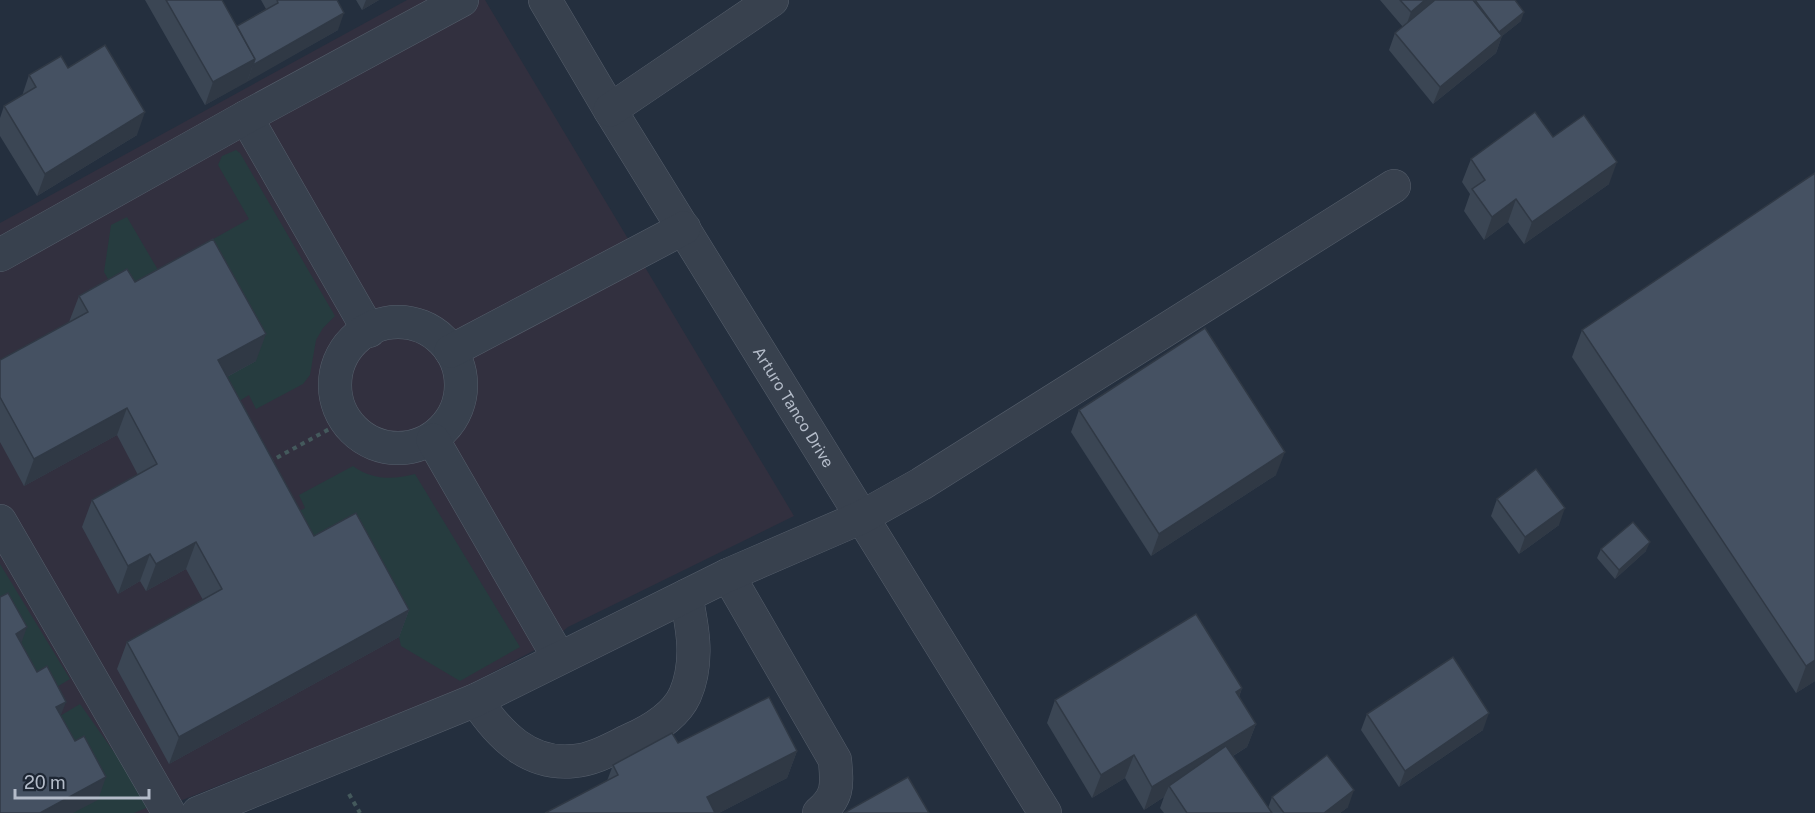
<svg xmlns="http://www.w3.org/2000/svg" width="1815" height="813" font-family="'Public Sans',sans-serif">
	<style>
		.medical { fill: #32303f }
		.green { fill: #263c3f }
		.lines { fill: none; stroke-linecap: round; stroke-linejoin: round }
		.minor-casing { stroke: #565f6c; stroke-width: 34 }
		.path { stroke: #44595c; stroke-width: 4; stroke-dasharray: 4.5 4.5; stroke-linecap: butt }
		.minor { stroke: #38414e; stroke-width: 33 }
		.wall { fill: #3b4654 }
		.shaded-wall { fill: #303945 }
		.building { fill: #455162; stroke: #303945; stroke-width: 1.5 }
		.labels { text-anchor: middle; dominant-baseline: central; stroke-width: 4.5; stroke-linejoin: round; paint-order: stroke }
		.street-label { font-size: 16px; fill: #b4bcc9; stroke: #1d2633 }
	</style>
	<rect width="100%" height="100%" fill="#242f3e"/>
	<!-- medical -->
	<path class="medical" d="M 407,0 L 485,0 L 794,516 L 568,627 L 550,642 L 463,688 L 150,813 L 0,813 L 0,223 Z"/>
	<!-- green -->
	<g class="green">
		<path d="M 236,150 L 240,153 L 335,316 L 323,328 L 316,340 L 310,375 L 303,384 L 256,409 L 249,395 L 222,412 L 125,309 L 104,272 L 111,225 L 127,217 L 158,270 L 249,219 L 218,165 L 222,156 Z"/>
		<path d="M 353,466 C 372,480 393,480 415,474 L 520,647 L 460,681 L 401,646 L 399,637 L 304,563 L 292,515 L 305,508 L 299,495 Z"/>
		<path d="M 0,564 L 70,679 L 42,696 L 0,616 Z"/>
		<path d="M 80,704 L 143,793 L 147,802 L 146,808 L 134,813 L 73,813 L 55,719 Z"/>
	</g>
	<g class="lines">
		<!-- minor casing -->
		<g class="minor-casing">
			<g id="minor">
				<path id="s1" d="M 545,0 L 610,110 L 1045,813"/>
				<path d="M 610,110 L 772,0"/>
				<path d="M 246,117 L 369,331"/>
				<path d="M 0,255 L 246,117 L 462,0"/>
				<circle cx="398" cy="385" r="63"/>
				<path d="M 451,351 L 684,228"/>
				<path d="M 433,440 L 559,658"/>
				<path d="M 0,521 L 169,813"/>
				<path d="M 728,575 L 835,760 C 837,785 839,796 819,813"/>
				<path d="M 476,700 C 499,735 529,766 574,761 C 593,760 613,748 630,740 C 650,731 675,717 685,695 C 699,663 693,629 686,596"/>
				<path d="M 198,813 L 476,700 L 728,575 L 862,517 L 921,484 L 1394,186"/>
			</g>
		</g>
		<!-- path -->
		<g class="path">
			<path d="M 269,462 L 344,421"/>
			<path d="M 349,794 L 360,813"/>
		</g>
		<!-- minor -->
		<use href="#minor" class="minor"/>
	</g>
	<!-- wall -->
	<g class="wall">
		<path d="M 145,0 L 222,0 L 237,26 L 266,9 L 261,0 L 337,0 L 338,30 L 205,105 Z"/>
		<path d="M 356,0 L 379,0 L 362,10 Z"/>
		<path d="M 1380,0 L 1515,0 L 1521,21 L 1502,36 L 1496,53 L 1433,104 L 1389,50 L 1395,33 L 1403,27 Z"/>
		<path d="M 68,68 L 137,135 L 37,196 L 0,136 L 0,118 L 4,106 L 22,96 L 29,75 Z"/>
		<path d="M 1553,137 L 1609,184 L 1524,244 L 1508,222 L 1484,240 L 1464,211 L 1470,194 L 1462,182 L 1471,159 Z"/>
		<path d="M 1815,173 L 1815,681 L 1796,693 L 1572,357 L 1582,330 Z"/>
		<path d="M 135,282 L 256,361 L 227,377 L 314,536 L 409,610 L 399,637 L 169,764 L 117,669 L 127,642 L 203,600 L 186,569 L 146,591 L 140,581 L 118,594 L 82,527 L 92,500 L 138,475 L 117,435 L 24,486 L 0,442 L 0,360 L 69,322 L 79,296 Z"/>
		<path d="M 1079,410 L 1276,475 L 1151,556 L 1071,432 Z"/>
		<path d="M 1497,499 L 1559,525 L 1519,554 L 1491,516 Z"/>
		<path d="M 1601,549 L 1646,551 L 1615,579 L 1597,558 Z"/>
		<path d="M 1242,688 L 1239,697 L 1256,724 L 1247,747 L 1233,756 L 1268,808 L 1272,797 L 1348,807 L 1340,813 L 1164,813 L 1160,808 L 1164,797 L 1144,810 L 1125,778 L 1092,798 L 1047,723 L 1055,700 Z"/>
		<path d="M 1367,714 L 1483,730 L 1399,787 L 1361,730 Z"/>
		<path d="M 678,743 L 797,751 L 787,778 L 719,813 L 545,813 L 607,781 L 613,765 Z"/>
	</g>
	<!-- shaded-wall -->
	<g class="shaded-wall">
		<path d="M 366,0 L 379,0 L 362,10 Z"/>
		<path d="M 1425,0 L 1439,0 L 1405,29 L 1411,12 Z"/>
		<path d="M 1524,12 L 1521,21 L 1496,41 L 1499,32 Z"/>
		<path d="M 344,13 L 338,30 L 247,82 L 253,65 Z"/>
		<path d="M 1502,36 L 1496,53 L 1433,104 L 1440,87 Z"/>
		<path d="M 255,59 L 247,82 L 205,105 L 213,82 Z"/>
		<path d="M 145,112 L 137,135 L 37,196 L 45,174 Z"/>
		<path d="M 1617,162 L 1609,184 L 1524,244 L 1532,222 Z"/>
		<path d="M 1516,199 L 1508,222 L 1484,240 L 1492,217 Z"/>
		<path d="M 266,334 L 256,361 L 208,387 L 218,360 Z"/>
		<path d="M 127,408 L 117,435 L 24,486 L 34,459 Z"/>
		<path d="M 1285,452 L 1276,475 L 1151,556 L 1159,534 Z"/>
		<path d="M 1565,508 L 1559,525 L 1519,554 L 1525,537 Z"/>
		<path d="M 196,542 L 186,569 L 146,591 L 156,564 Z"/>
		<path d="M 1650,542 L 1646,551 L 1615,579 L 1619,570 Z"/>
		<path d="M 150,554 L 140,581 L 118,594 L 128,566 Z"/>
		<path d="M 409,610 L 399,637 L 169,764 L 179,737 Z"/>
		<path d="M 27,627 L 19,650 L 16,634 Z"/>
		<path d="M 1815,660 L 1815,681 L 1796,693 L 1806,666 Z"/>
		<path d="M 1242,688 L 1234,711 L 1236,692 Z"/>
		<path d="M 66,702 L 57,725 L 56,707 Z"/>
		<path d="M 1489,713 L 1483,730 L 1399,787 L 1405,771 Z"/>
		<path d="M 1256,724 L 1247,747 L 1173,792 L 1169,786 L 1164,797 L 1144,810 L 1152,787 Z"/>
		<path d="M 797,751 L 787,778 L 719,813 L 701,813 L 707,797 Z"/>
		<path d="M 1134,755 L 1125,778 L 1092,798 L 1101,775 Z"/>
		<path d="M 106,777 L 98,800 L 73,813 L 40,813 Z"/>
		<path d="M 1354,790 L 1348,807 L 1340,813 L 1324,813 Z"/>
	</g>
	<!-- building -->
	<g class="building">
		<path d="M 166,0 L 222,0 L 255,59 L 213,82 Z"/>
		<path d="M 277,0 L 337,0 L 344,13 L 253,65 L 255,59 L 237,26 L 278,3 Z"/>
		<path d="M 1400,0 L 1425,0 L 1411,12 Z"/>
		<path d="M 1435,0 L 1473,0 L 1502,36 L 1440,87 L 1395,33 Z"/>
		<path d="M 1475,0 L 1515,0 L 1524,12 L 1499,32 Z"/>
		<path d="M 105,45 L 145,112 L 45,174 L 4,106 L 36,87 L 29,75 L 61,56 L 68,68 Z"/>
		<path d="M 1535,112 L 1553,137 L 1584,115 L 1617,162 L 1532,222 L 1516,199 L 1492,217 L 1472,189 L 1485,180 L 1471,159 Z"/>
		<path d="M 1815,173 L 1815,660 L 1806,666 L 1582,330 Z"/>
		<path d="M 213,239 L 266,334 L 218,360 L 314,536 L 356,513 L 409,610 L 179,737 L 127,642 L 222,589 L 196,542 L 156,564 L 150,554 L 128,566 L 92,500 L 157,464 L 127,408 L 34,459 L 0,397 L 0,360 L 88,312 L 79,296 L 127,269 L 135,282 Z"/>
		<path d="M 1205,328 L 1285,452 L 1159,534 L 1079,410 Z"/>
		<path d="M 1536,469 L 1565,508 L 1525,537 L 1497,499 Z"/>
		<path d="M 1633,522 L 1650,542 L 1619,570 L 1601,549 Z"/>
		<path d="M 8,593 L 27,627 L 16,634 L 37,672 L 47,666 L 66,702 L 56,707 L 75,741 L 84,736 L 106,777 L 40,813 L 0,813 L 0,597 Z"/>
		<path d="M 1196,614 L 1242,688 L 1236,692 L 1256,724 L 1152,787 L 1134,755 L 1101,775 L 1055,700 Z"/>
		<path d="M 1453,657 L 1489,713 L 1405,771 L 1367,714 Z"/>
		<path d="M 769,697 L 797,751 L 707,797 L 715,813 L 545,813 L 618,775 L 613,765 L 672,733 L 678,743 Z"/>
		<path d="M 1226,746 L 1272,813 L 1187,813 L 1169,786 Z"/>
		<path d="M 1327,755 L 1354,790 L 1324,813 L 1284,813 L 1272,797 Z"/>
		<path d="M 908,777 L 929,813 L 844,813 Z"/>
	</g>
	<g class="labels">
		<!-- street labels -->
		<g class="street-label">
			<text stroke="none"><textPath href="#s1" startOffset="477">Arturo Tanco Drive</textPath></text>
		</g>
	</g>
	<!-- scale -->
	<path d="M15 789v9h134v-9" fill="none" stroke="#b4bcc9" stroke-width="3"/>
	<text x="24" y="789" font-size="18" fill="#b4bcc9" stroke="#1d2633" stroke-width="4.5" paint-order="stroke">20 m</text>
</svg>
